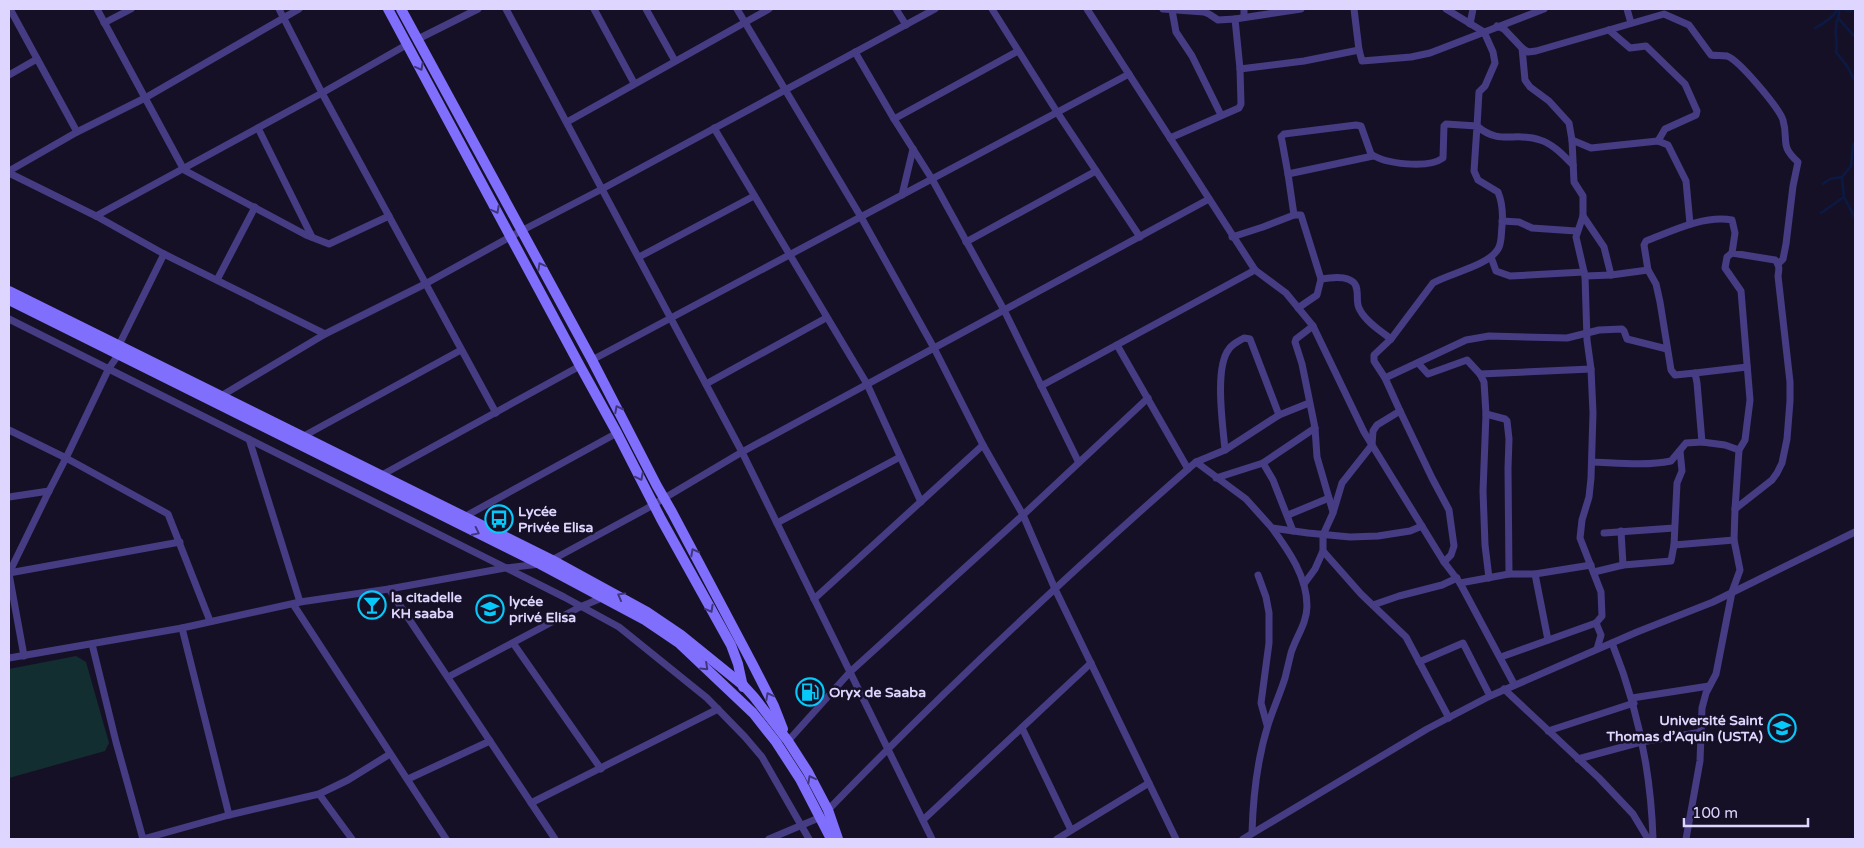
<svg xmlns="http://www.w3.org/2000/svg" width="1864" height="848" font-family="'Varela Round',sans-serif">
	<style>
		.green { fill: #132e30 }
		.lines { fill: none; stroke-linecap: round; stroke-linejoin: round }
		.stream { stroke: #0b1a44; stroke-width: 2.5 }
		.street { stroke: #463c84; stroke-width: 7 }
		.secondary { stroke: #806ffc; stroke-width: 10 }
		.oneway { stroke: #40367c }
		.labels { text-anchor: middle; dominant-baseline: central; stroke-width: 5; stroke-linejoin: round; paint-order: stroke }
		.poi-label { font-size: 14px; font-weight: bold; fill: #ded6fe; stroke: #161026; text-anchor: start }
	</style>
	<rect width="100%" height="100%" fill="#161026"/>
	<!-- green -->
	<path class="green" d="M 76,656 L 86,662 L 109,743 L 105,751 L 9,778 L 9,669 Z"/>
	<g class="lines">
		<!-- stream -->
		<g class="stream">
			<path d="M 1839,9 C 1840,15 1837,20 1836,26 C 1835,35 1838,43 1836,52 L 1847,66 L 1855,81"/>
			<path d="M 1841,9 L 1851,11 L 1852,9"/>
			<path d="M 1838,18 L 1855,37"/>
			<path d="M 1815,28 C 1823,24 1833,17 1838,9"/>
			<path d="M 1855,142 L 1853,145 L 1851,166 L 1842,177 L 1844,197 L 1855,218"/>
			<path d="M 1823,184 L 1830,179 L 1842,177"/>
			<path d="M 1821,213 L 1844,197"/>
		</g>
		<!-- street -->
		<g class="street">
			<path d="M 10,9 L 77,132"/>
			<path d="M 97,9 L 184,170 L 306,235 L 329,244 L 389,216"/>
			<path d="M 279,9 L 322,93 L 496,413"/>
			<path d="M 506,9 L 742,452 L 932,839"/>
			<path d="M 594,9 L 634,83"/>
			<path d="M 646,9 L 675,61"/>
			<path d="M 737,9 L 861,217 L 934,348 L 983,445 L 1023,515 L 1055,589 L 1176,839"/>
			<path d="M 896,9 L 906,25"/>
			<path d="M 992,9 L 1057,112 L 1140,237"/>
			<path d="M 1087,9 L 1255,270 L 1286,293 L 1313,326 L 1364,432 L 1444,562 L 1460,583 L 1514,684"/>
			<path d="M 1163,9 L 1204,12 L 1209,14 L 1218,20 L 1235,19 L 1240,69 L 1304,61 L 1359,50 L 1362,61 L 1411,57 L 1430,53 L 1544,9"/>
			<path d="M 1244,9 L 1244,17"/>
			<path d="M 1354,9 L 1359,50"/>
			<path d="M 1446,9 L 1484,32 L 1493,52 L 1495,63 L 1485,86 L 1479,92 L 1477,126 C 1500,146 1515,131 1540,140 C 1553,144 1563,155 1573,165"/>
			<path d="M 1627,9 L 1631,23"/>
			<path d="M 1172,10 L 1176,32 L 1192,56 L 1221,115"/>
			<path d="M 1235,19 L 1301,9"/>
			<path d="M 104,23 L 131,9"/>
			<path d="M 1470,24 L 1473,9"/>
			<path d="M 1497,26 L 1504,29 L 1522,48 L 1525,80 L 1530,87 L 1549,101 L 1569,123 L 1572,140 L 1574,182 L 1583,196 L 1583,216 L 1576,237 L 1585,276 L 1587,340 L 1591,369 L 1593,413 L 1591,478 L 1589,497 L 1582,520 L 1580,538 L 1601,592 L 1602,616 L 1596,623 L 1601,635 L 1597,649"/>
			<path d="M 1609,30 L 1630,48 L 1646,46 L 1685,84 L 1697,111 L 1696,115 L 1665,129 L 1658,141"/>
			<path d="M 418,39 L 478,9"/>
			<path d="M 1522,48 L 1528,52 L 1536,51 L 1664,14 L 1689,25 L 1711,55 C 1716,56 1722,55 1727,56 C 1739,60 1779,108 1783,120 C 1789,141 1779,145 1798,162 L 1793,186 L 1786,244 L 1783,259 L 1778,264"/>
			<path d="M 855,52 L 894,119 L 932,179 L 1004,310 L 1078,461"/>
			<path d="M 9,75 L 37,59"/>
			<path d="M 894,119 L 1018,51"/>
			<path d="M 567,122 L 769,9"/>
			<path d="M 258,128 L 312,237"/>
			<path d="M 714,128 L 867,384 L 921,502"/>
			<path d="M 1170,138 L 1239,108 L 1241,104 L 1240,69"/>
			<path d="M 1572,140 L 1591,148 L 1658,141 L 1668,145 L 1686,181 L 1690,224"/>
			<path d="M 9,171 L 77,132 L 145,98 L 299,9"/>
			<path d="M 9,173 L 96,216 L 164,254 L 325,334"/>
			<path d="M 1288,174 L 1373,156"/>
			<path d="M 902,195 L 913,149"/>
			<path d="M 1294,215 L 1288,174 L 1282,141 L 1281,137 L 1284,134 L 1356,125 L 1361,126 L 1371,154 C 1385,164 1428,169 1443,158 L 1444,126 L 1446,124 L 1477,126 L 1474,171 L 1478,180 L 1498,192 C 1502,202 1503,216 1502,226 C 1501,234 1502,243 1498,249 C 1488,266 1450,273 1433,283 L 1391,339 L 1374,355 L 1374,361 L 1385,378 L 1400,411 L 1377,425 L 1373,431 L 1372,445 L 1342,483 L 1333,513 L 1323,535 L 1323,551 L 1315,569 L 1304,584"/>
			<path d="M 96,216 L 322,93 L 408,44"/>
			<path d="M 1583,216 L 1604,247 L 1611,275"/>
			<path d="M 1502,221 L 1519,222 L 1532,228 L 1576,231"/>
			<path d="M 1232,237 L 1263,227 L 1294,215 L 1301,215 L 1321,279 L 1317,295 L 1298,308"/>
			<path d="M 966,242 L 1096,171"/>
			<path d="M 639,257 L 754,196"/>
			<path d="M 1491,257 L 1496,271 L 1510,276 L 1584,272"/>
			<path d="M 1585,276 L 1611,275 L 1648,270"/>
			<path d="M 1321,279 C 1333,277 1356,274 1357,291 C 1358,298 1356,304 1360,310 C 1366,322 1381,331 1391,339"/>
			<path d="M 217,280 L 255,207"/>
			<path d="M 9,319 L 564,597 L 619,627 L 707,698 L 745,737 L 762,757 L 809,839"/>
			<path d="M 1313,326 L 1296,339 L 1295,342 L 1302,364 L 1315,428 L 1317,457 L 1333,512"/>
			<path d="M 1117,345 L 1188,469"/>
			<path d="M 592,360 L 1129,74"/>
			<path d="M 1418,363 L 1428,374 L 1467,360 L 1480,374 L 1484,382 L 1486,414 L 1483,491 L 1485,545 L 1489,578"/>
			<path d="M 1695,373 L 1747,367"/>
			<path d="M 1480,374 L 1591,369"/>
			<path d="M 1385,378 L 1466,340 L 1489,336 L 1567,338 L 1599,330 L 1622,329 L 1624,331 L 1627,339 L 1667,349"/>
			<path d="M 706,384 L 826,318"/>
			<path d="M 1041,386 L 1255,270"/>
			<path d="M 221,396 L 325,334 L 425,284 L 521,231 L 602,189 L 935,9"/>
			<path d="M 1400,411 L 1432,478 L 1449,510 L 1454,546 L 1451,555 L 1444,562"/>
			<path d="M 1486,414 L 1505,419 L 1507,421 L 1509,439 L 1508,468 L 1509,574"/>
			<path d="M 9,430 L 66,458 L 168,514 L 210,621"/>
			<path d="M 302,437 L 461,350"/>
			<path d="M 249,439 L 300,602"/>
			<path d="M 1225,450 C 1223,426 1214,368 1229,349 C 1232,344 1239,341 1244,338 L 1250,339 L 1279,415"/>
			<path d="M 1680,451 L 1682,471 L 1677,483 L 1674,545 L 1734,540"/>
			<path d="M 1196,462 L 1246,499 L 1272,528 L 1308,533 L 1350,537 L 1378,536 L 1410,531 L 1422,526"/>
			<path d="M 1592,462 C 1619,463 1645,466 1671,461 L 1686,443 L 1702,442"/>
			<path d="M 1263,463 L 1273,480 L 1293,531"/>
			<path d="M 380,476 L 580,366"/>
			<path d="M 1216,478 L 1263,463 L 1315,428"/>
			<path d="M 9,497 L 49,491"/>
			<path d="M 1735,509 L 1772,480 L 1777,473 L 1782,463 L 1787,439 L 1790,401 L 1790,382 L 1778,276 C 1779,270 1780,265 1775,260 L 1732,253 L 1735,233 L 1732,220 C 1704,215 1672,231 1646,241 L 1644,245 L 1648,270 L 1656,284 L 1660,302 L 1671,370 L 1675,375 L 1695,373 L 1697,383 L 1702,442 L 1725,445 L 1739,450"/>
			<path d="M 1288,515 L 1329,498"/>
			<path d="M 464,517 L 617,433"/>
			<path d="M 777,523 L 900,457"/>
			<path d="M 1604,533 L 1674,528"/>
			<path d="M 1323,551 L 1361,594 L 1406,637 L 1449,718"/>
			<path d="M 550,561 L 646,509 L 742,452 L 1209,199"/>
			<path d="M 1623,565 L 1671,561 L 1674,545"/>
			<path d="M 1594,572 L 1623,565 L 1621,531"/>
			<path d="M 9,573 L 49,491 L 66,458 L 109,368 L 119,354 L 119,345 L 164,254"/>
			<path d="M 9,573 L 180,542"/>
			<path d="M 9,574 L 24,656"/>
			<path d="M 1535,574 L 1548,640"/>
			<path d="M 1258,575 L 1266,597 L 1269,613 L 1269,643 L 1261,703 L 1267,725"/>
			<path d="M 1460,583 L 1509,574 L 1535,574 L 1591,565"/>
			<path d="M 389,589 L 555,839"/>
			<path d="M 814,599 L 983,445"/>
			<path d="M 293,604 L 446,839"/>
			<path d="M 1373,605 L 1399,596 L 1442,585 L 1457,578"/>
			<path d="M 182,628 L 229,815"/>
			<path d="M 513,643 L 601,769"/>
			<path d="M 1612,643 C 1637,705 1651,772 1653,839"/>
			<path d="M 92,644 L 116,742 L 143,839 L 229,815 L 319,794 L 348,780 L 390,754"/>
			<path d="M 1501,657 L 1596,623"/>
			<path d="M 9,658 L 182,628 L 300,602 L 389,589 L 505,568 L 540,564"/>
			<path d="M 1419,662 L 1463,643 L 1490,696"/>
			<path d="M 448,677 L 580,607 L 604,597"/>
			<path d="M 1504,689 L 1599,778 L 1633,814 L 1648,839"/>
			<path d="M 1632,698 L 1709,686"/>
			<path d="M 1022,728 L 1071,830"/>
			<path d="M 1548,731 L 1634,703"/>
			<path d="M 788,741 L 850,672 L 1023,515 L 1148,398"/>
			<path d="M 1578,759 L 1641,742 L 1702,732"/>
			<path d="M 408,779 L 490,741"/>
			<path d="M 319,794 L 352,839"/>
			<path d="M 531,803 L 718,709"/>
			<path d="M 828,810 C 943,691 1064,578 1188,469 L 1196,462 L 1225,450 L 1279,415 L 1309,403"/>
			<path d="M 923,820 L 1091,663"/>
			<path d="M 1252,833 C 1253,797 1257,760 1268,725 C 1273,709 1280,694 1285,678 C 1287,670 1289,661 1291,653 C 1296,637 1307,623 1307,606 C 1307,577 1289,551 1272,528"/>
			<path d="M 769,839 L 821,817"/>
			<path d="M 1057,839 L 1149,783"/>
			<path d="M 1243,839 L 1427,729 L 1490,696 L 1637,632 L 1713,602 L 1855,532"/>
			<path d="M 1686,839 L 1700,761 L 1702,708 L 1706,693 L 1716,674 L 1732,592 L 1740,570 L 1734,540 L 1735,509 L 1739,450 L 1745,440 L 1750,400 L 1741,291 L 1725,268 L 1727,257 L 1732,253"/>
		</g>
		<!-- secondary -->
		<g class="secondary">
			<path d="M 388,9 L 580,366 L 617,433 L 661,519 L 731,645 L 738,664 L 743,687"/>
			<path d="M 401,9 L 592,360 L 657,486 L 672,512 L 752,663 L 774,706 L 783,729"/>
			<path d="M 9,291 L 552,560 L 647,612 L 681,635 L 744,686 L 754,697 L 788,741 L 808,772 L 828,810 L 838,839"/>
			<path d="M 9,300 L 540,564 L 645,620 L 679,643 L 753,713 L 776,742 L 800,779 L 831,839"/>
		</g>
	</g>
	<!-- one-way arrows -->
	<defs><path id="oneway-chevron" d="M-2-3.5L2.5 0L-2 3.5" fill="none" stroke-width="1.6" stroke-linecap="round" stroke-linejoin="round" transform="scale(1.25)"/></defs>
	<g class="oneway">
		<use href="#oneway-chevron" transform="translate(420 67) rotate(62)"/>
		<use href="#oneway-chevron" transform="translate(496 210) rotate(62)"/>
		<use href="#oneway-chevron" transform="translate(541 266) rotate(-119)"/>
		<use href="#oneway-chevron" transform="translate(618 409) rotate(-117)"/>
		<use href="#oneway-chevron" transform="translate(640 477) rotate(63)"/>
		<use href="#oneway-chevron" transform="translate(476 532) rotate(26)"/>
		<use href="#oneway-chevron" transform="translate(694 552) rotate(-118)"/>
		<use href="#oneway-chevron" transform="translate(621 596) rotate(-151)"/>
		<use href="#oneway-chevron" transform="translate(710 609) rotate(61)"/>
		<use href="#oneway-chevron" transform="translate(705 667) rotate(43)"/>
		<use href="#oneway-chevron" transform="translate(769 696) rotate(-118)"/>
		<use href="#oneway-chevron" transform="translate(811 779) rotate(-118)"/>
	</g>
	<!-- icons -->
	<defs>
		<g id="bus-ring" transform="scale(1.4375)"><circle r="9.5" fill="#161026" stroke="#06c9fa" stroke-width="1.5"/><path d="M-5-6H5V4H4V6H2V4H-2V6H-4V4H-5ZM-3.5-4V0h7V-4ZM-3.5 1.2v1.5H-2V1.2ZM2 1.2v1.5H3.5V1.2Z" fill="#06c9fa"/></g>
		<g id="bar-ring" transform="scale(1.4375)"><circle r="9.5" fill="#161026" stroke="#06c9fa" stroke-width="1.5"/><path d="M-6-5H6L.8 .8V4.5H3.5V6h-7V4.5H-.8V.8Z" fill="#06c9fa"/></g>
		<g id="school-ring" transform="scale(1.4375)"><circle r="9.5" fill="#161026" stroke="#06c9fa" stroke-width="1.5"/><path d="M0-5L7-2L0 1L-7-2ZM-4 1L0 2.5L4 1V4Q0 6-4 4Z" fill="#06c9fa"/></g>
		<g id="fuel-ring" transform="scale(1.4375)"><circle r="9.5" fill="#161026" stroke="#06c9fa" stroke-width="1.5"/><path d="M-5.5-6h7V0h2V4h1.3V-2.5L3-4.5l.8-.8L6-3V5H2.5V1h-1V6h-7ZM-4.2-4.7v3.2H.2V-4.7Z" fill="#06c9fa"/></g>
		<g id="university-ring" transform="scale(1.4375)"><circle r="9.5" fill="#161026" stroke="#06c9fa" stroke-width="1.5"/><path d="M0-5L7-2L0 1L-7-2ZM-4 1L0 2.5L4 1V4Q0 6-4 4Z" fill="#06c9fa"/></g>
	</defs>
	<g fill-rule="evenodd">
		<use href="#bus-ring" x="499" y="519"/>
		<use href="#bar-ring" x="372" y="605"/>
		<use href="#school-ring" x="490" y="609"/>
		<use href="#fuel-ring" x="810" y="692"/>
		<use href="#university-ring" x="1782" y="728"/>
	</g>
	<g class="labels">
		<!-- poi labels -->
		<g class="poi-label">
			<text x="518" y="511">Lycée<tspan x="518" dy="16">Privée Elisa</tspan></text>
			<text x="391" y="597">la citadelle<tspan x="391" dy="16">KH saaba</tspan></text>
			<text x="509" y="601">lycée<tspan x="509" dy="16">privé Elisa</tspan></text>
			<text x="829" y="692">Oryx de Saaba</text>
			<text x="1763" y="720" text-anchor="end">Université Saint<tspan x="1763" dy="16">Thomas d’Aquin (USTA)</tspan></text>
		</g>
	</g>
	<!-- border -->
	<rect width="1864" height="848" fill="none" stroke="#ded6fe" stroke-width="20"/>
	<!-- scale -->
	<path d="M1684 818v8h124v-8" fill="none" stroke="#ded6fe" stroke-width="2.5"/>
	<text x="1692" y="818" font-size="15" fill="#ded6fe" stroke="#161026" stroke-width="4" paint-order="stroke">100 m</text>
</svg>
